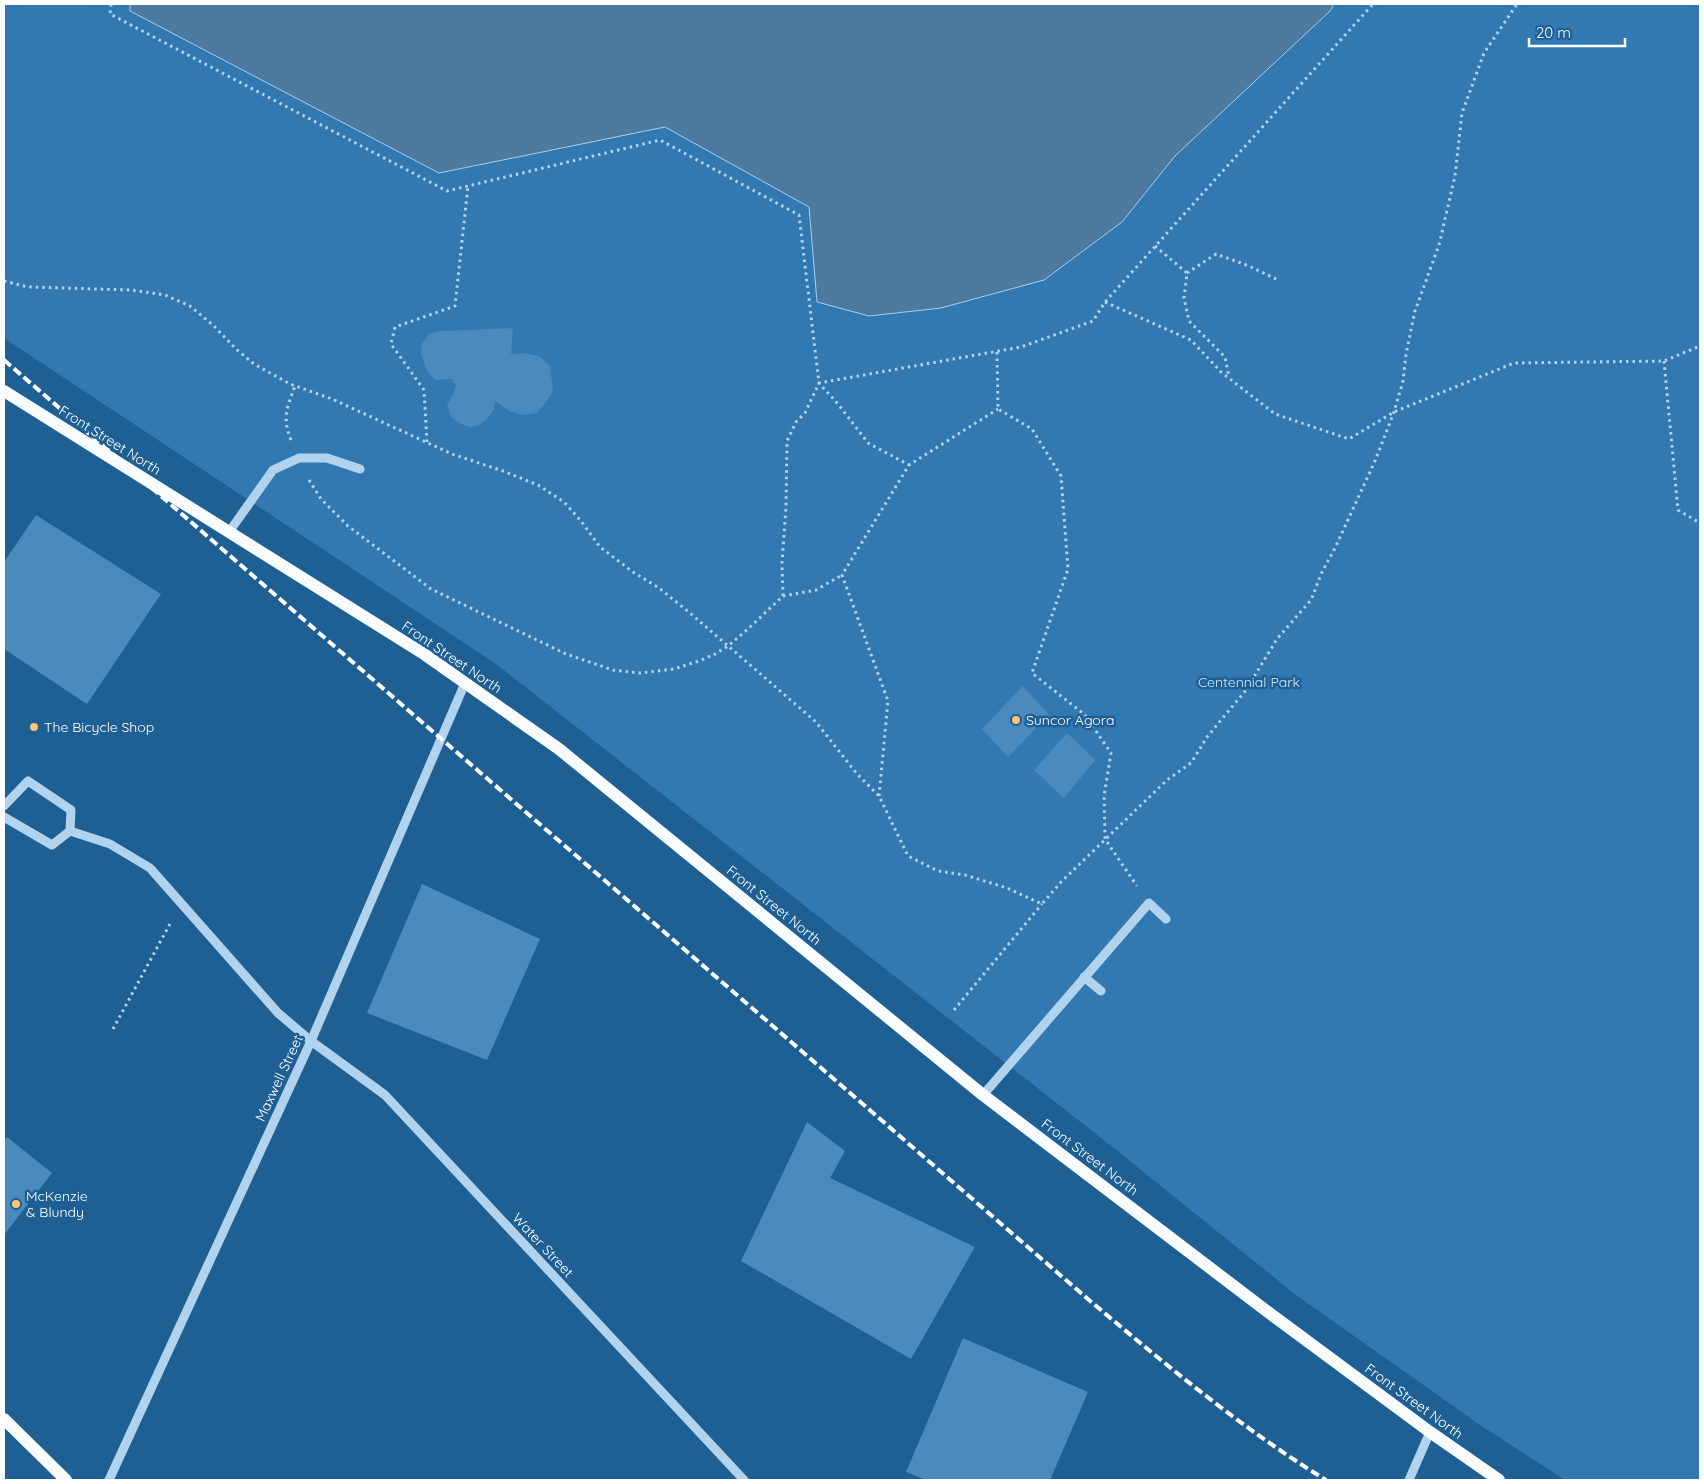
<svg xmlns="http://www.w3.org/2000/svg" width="1704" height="1484" font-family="Quicksand,sans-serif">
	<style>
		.green { fill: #3279b2 }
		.water { fill: #4e7a9f; stroke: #a5d0f0 }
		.building { fill: #4b8abc }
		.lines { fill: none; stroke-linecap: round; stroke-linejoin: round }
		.path { stroke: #b1d3ee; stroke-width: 3; stroke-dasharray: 2.5 4; stroke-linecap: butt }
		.minor { stroke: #b1d3ee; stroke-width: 9 }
		.major { stroke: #f9fcff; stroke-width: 12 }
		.rail { stroke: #fff; stroke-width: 4; stroke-dasharray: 9 4; stroke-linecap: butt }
		.poi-dot { fill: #fcc571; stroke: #1e5f94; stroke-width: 2 }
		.labels { text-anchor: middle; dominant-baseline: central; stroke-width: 5; stroke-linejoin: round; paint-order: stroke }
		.street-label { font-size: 14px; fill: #fff; stroke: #1e5f94 }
		.park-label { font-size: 14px; fill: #d7ebfa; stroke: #1e5f94 }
		.poi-label { font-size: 14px; fill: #fff; stroke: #1e5f94; text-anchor: start }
	</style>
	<rect width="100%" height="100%" fill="#1e5f94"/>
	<!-- green -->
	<path class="green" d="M 4,4 L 130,4 L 130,11 L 439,173 L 665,127 L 809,207 L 817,302 L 941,308 L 1044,280 L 1122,222 L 1175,156 L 1330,11 L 1334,4 L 1700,4 L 1700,1480 L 1565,1480 L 1480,1425 L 1296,1295 L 1105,1141 L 496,664 L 4,338 Z"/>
	<!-- water -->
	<path class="water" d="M 130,4 L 1334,4 L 1330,11 L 1175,156 L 1122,222 L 1044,280 L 941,308 L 869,316 L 817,302 L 809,207 L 665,127 L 439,173 L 130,11 Z"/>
	<!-- building -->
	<g class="building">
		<path d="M 513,328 L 511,354 L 523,353 L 539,356 L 550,366 L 553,391 L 547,401 L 537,413 L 523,415 L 509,411 L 495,401 L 494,410 L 486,420 L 478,426 L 470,427 L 461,424 L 452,418 L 447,405 L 453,395 L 456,386 L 452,379 L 435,380 L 427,371 L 421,354 L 422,344 L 429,334 L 441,331 Z"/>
		<path d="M 36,515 L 161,594 L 87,704 L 4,649 L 4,562 Z"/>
		<path d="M 1023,686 L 1049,715 L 1008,757 L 982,729 Z"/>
		<path d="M 1067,733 L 1095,760 L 1064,798 L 1034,770 Z"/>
		<path d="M 422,884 L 540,939 L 487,1060 L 367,1013 Z"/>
		<path d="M 807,1122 L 845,1151 L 830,1178 L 975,1247 L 911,1359 L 741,1261 Z"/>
		<path d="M 7,1137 L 52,1173 L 4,1235 L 4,1141 Z"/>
		<path d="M 963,1338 L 1088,1392 L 1050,1480 L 926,1480 L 906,1472 Z"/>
	</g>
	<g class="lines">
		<!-- path -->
		<g class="path">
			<path d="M 111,4 L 110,14 L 447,191 L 660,140 L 799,215 L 819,383 L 1021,347 L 1093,321 L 1105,302 L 1373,4"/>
			<path d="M 1155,246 L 1187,273 L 1184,298 L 1189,321 L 1225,357 L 1229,377"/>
			<path d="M 1187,273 L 1216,254 L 1249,266 L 1278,280"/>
			<path d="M 4,281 L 28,287 L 131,290 L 165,295 L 190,306 L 214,326 L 236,349 L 254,364 L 290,384 L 332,399 L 452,454 L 503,471 L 538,485 L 564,502 L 581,521 L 600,547 L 633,572 L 659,588 L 690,613 L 816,722 L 857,774 L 879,796 L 908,856 L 938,871 L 965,875 L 1007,888 L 1042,904 L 1061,882 L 1167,780 L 1191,763 L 1207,737 L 1246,690 L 1277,639 L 1311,600 L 1322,572 L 1335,548 L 1375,461 L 1394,412 L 1403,381 L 1406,354 L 1415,311 L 1439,245 L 1455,176 L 1462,113 L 1484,53 L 1517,4"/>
			<path d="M 1105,302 L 1191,340 L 1221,372 L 1275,414 L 1349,439 L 1394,412 L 1514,363 L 1664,361 L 1700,346"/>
			<path d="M 997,352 L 998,409 L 1032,429 L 1061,476 L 1068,569 L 1032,673 L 1085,715 L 1111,753 L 1104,796 L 1105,839 L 1137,886"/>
			<path d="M 1664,361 L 1678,510 L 1700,523"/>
			<path d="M 291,440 C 282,418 287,407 295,386"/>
			<path d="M 427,442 L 424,390 L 391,344 L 395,327 L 455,306 L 468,186"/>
			<path d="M 309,480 L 321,499 L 348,526 L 431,589 L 566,654 L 613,670 L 640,673 L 674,669 L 699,661 L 715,654 L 728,646 L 748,629 L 783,596 L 816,590 L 842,575"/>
			<path d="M 783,596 L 782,563 L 786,507 L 787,441 L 796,422 L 805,413 L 819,383 L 838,404 L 868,443 L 909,465"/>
			<path d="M 879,796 L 888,701 L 842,575 L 909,465 L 998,409"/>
			<path d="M 954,1010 L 1042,904"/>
			<path d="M 113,1029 L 171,922"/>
		</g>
		<!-- minor -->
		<g class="minor">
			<path d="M 229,532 L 273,470 L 299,458 L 327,458 L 360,469"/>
			<path d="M 4,806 L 28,781 L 71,810 L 70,831"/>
			<path d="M 4,817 L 52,845 L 70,831 L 110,844 L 150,868 L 278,1013 L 311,1041 L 385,1095 L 744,1480"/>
			<path d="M 1084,977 L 1101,991"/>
			<path d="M 983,1095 L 1149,903 L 1166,919"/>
			<path d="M 109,1480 L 311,1041 L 465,683"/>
			<path d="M 1409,1480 L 1430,1432"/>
		</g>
		<!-- major -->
		<g class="major">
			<path d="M 4,391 L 424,654 L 559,749 L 983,1095 L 1264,1309 L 1430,1432 L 1499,1480"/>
			<path d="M 4,1419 L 66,1480"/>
		</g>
		<!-- rail -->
		<path class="rail" d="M 4,360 L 1089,1300 C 1165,1364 1241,1428 1326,1480"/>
	</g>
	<!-- markers -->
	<g class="poi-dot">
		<circle cx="1016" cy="720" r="5"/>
		<circle cx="34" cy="727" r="5"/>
		<circle cx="16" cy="1204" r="5"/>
	</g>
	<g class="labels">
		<!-- street labels -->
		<g class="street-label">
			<text transform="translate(110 440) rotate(32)">Front Street North</text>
			<text transform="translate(452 657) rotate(34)">Front Street North</text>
			<text transform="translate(774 905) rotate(39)">Front Street North</text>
			<text transform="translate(279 1078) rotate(-65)">Maxwell Street</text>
			<text transform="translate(1090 1157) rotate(37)">Front Street North</text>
			<text transform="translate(543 1245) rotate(47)">Water Street</text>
			<text transform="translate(1414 1401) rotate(36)">Front Street North</text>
		</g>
		<!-- park labels -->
		<g class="park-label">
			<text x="1249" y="682">Centennial Park</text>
		</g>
		<!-- poi labels -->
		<g class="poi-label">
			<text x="1026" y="720">Suncor Agora</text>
			<text x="44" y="727">The Bicycle Shop</text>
			<text x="26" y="1196">McKenzie<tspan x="26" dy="16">&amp; Blundy</tspan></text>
		</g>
	</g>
	<!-- border -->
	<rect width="1704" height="1484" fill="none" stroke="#ffffff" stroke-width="10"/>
	<!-- scale -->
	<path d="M1529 38v8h96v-8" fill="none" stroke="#ffffff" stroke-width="2.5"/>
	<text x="1536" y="38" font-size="15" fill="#ffffff" stroke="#1e5f94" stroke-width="4" paint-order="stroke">20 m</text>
</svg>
